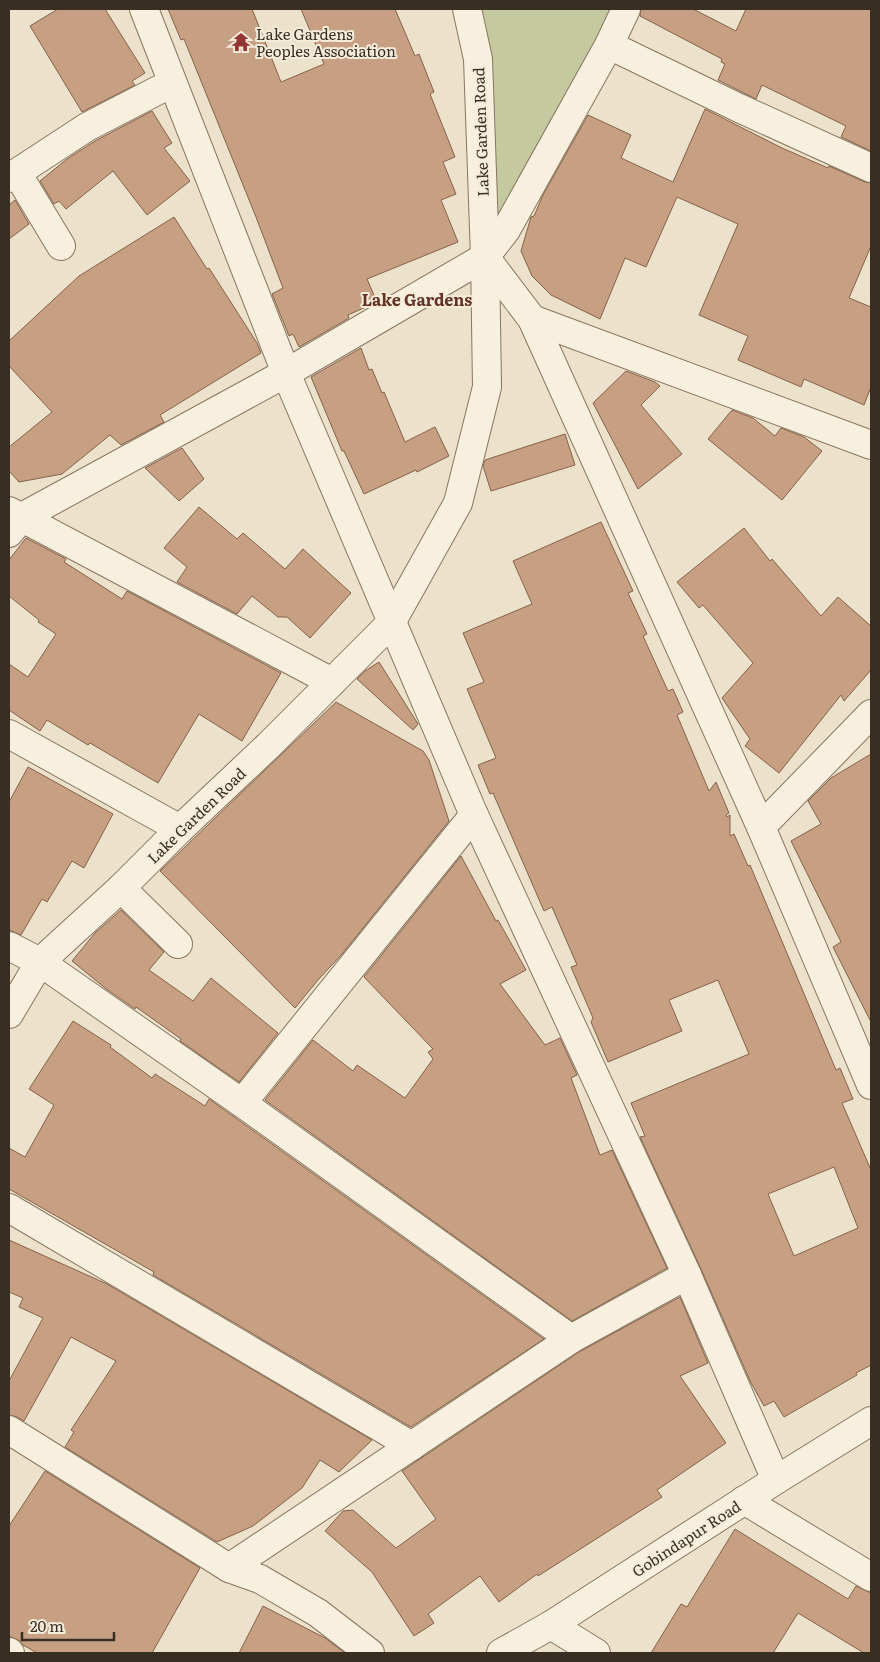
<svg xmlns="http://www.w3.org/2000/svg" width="880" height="1662" font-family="Literata,serif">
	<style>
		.green { fill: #c4c99f }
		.building { fill: #c7a084; stroke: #856148; fill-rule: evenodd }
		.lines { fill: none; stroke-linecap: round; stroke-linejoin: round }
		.minor-casing { stroke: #887560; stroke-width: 30 }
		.minor { stroke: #f7f0de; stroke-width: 28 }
		.labels { text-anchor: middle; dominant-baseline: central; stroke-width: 4; stroke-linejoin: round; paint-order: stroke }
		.poi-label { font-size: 15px; fill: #392e22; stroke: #f4ecda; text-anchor: start }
		.street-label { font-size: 15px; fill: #392e22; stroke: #f4ecda }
		.neighbourhood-label { font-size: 16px; font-weight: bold; fill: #633225; stroke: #f4ecda }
	</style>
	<rect width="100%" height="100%" fill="#ece2cb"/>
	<!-- green -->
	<path class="green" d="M 482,9 L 611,9 L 497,227 L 486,26 Z"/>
	<!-- building -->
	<g class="building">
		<path d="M 58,9 L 105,9 L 145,73 L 132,81 L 135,85 L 82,112 L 30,26 Z"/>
		<path d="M 168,9 L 252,9 L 281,82 L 324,64 L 301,9 L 395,9 L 415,56 L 419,54 L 434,92 L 430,94 L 455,157 L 443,162 L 456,194 L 441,200 L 458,242 L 367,279 L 377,302 L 348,315 L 349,318 L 299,347 L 293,334 L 289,336 L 272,294 L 283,288 L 256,217 L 184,39 L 181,40 Z"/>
		<path d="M 641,9 L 693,9 L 736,31 L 746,9 L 871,9 L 871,151 L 841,137 L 846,126 L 762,85 L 756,99 L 718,80 L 725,64 L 721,62 L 722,59 L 640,16 Z"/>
		<path d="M 705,109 L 782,148 L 828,168 L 829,166 L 865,182 L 871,183 L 871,246 L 849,298 L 871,307 L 871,387 L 864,405 L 804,379 L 801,387 L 738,360 L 748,336 L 699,315 L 738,224 L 677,197 L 646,267 L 625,258 L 600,319 L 551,295 L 532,276 L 521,251 L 531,217 L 534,216 L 543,195 L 588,115 L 631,135 L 621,158 L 673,182 Z"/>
		<path d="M 152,111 L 172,143 L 164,148 L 190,181 L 147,215 L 113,171 L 66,209 L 59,201 L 54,204 L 40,181 L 67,159 L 95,141 Z"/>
		<path d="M 15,200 L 29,224 L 9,239 L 9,205 Z"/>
		<path d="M 174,217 L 207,269 L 209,268 L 257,343 L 261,353 L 160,415 L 164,422 L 121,445 L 110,435 L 62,474 L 19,482 L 9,471 L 9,447 L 52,412 L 9,366 L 9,341 L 79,276 Z"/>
		<path d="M 361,348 L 369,370 L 372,369 L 382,393 L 384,392 L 405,442 L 435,427 L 449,456 L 417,472 L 416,470 L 364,494 L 344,451 L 342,451 L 311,377 Z"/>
		<path d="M 626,371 L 655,382 L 660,386 L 641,405 L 682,454 L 638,489 L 593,403 Z"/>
		<path d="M 732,410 L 753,418 L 775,436 L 781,428 L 804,437 L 822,451 L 782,500 L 708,439 Z"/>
		<path d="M 565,434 L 575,465 L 491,491 L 483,466 L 485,460 Z"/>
		<path d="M 182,448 L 204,479 L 179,501 L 145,468 Z"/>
		<path d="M 199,507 L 237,539 L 243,533 L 285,569 L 303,549 L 351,593 L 310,638 L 287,617 L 278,617 L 252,596 L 237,614 L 177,582 L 187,567 L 164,548 Z"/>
		<path d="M 601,522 L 633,591 L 628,593 L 647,634 L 643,636 L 668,691 L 673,689 L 683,712 L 677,715 L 709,791 L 716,782 L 729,813 L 726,815 L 727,817 L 730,815 L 730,836 L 734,834 L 748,866 L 750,865 L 836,1070 L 840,1068 L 853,1099 L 842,1103 L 871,1170 L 871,1365 L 856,1373 L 857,1375 L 784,1417 L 774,1401 L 764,1406 L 751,1383 L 701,1269 L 640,1137 L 645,1136 L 631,1103 L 749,1054 L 718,980 L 669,1000 L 682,1031 L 608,1062 L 591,1022 L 593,1018 L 571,967 L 577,965 L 552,907 L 544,911 L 493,793 L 490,794 L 478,765 L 496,758 L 467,689 L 484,682 L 463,633 L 532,604 L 513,561 ZM 834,1167 L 858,1228 L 794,1256 L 768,1194 Z"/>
		<path d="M 744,528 L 770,561 L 772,559 L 821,616 L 838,597 L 871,626 L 871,670 L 844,701 L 841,695 L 779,773 L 745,746 L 750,739 L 722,698 L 753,663 L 703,605 L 699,608 L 677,582 Z"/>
		<path d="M 26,538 L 66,559 L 64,562 L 122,599 L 127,591 L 281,673 L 242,741 L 199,714 L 158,783 L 90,743 L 88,745 L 47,720 L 40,731 L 9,710 L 9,664 L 28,677 L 56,634 L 38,622 L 39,620 L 9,596 L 9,560 Z"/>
		<path d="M 379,662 L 418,724 L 413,730 L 357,679 L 365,671 Z"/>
		<path d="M 336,702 L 423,751 L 429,760 L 449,821 L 342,954 L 318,980 L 295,1008 L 160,871 Z"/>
		<path d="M 871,754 L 871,1022 L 833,947 L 841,942 L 791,841 L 821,824 L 808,801 L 831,778 Z"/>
		<path d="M 28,767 L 113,814 L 84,868 L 72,861 L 47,902 L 42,899 L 21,935 L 9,930 L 9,802 Z"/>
		<path d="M 461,856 L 496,921 L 498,920 L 526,970 L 500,984 L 545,1045 L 560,1038 L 577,1075 L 571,1078 L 600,1155 L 612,1150 L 667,1268 L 572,1321 L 265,1100 L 313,1040 L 353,1071 L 357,1065 L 405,1098 L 433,1059 L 428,1052 L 433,1049 L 364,977 Z"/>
		<path d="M 121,910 L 164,952 L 149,970 L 193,1001 L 211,978 L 278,1033 L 239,1082 L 180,1041 L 181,1039 L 136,1007 L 135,1009 L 105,988 L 72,961 L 95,933 Z"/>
		<path d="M 73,1021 L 111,1045 L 110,1047 L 152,1078 L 155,1074 L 205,1106 L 209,1099 L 544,1339 L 411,1427 L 153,1275 L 154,1272 L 9,1189 L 9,1148 L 25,1157 L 54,1105 L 29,1089 Z"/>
		<path d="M 9,1240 L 107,1284 L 372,1440 L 339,1472 L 320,1460 L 302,1488 L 253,1526 L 217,1542 L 65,1447 L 74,1432 L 71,1430 L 116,1361 L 71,1337 L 24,1421 L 17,1417 L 9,1415 L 9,1381 L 43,1318 L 19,1307 L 23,1298 L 9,1292 Z"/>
		<path d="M 680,1297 L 708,1363 L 680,1376 L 726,1443 L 657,1490 L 662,1497 L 538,1576 L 537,1574 L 499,1602 L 480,1576 L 428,1614 L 434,1623 L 414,1636 L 372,1572 L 325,1531 L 343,1511 L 353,1510 L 396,1548 L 436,1519 L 402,1471 L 579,1352 Z"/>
		<path d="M 45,1471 L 200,1568 L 152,1653 L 37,1653 L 23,1645 L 20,1641 L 9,1636 L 9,1526 Z"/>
		<path d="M 735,1529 L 848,1599 L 856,1586 L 871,1593 L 871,1653 L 864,1653 L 798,1613 L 773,1653 L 651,1653 L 681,1604 L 687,1607 Z"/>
		<path d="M 263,1606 L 325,1638 L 345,1653 L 239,1653 Z"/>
	</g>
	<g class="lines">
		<!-- minor casing -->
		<g class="minor-casing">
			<g id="minor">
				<path d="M 144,9 L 286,373 L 474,815 L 687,1275 L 776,1480"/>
				<path d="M 609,45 L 739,108 L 871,168"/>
				<path d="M 17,173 L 61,246"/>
				<path d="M 9,178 L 87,127 L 172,83"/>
				<path d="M 485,257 L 532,319 L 761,827 L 871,714"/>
				<path d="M 532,319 L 871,445"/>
				<path d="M 9,511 L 332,682"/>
				<path d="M 9,533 L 22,517 L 286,373 L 485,257 L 506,230 L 609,45 L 626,9"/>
				<path d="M 9,734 L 180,829"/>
				<path d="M 761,827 L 871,1085"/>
				<path d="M 121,888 L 178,944"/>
				<path d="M 9,946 L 40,962 L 242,1103 L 571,1339 L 687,1275"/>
				<path d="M 9,1014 L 40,962 L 121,888 L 180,829 L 268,746 L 391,623 L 458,503 L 487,387 L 485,257 L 478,59 L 467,9"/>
				<path d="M 242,1103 L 474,815"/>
				<path d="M 9,1208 L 412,1446"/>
				<path d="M 9,1430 L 229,1568 L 571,1339"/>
				<path d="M 744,1500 L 871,1577"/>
				<path d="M 229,1568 L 260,1579 L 318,1613 L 370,1653"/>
				<path d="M 551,1625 L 596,1653"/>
				<path d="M 9,1652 L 10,1653"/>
				<path d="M 501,1653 L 551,1625 L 776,1480 L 871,1421"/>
			</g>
		</g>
		<!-- minor -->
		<use href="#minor" class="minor"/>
	</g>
	<!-- icons -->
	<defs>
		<g id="temple-bare" transform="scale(1.5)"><path d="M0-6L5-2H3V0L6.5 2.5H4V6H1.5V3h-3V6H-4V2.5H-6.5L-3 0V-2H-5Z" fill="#923535" stroke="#f4ecda" stroke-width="2.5" paint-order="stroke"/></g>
	</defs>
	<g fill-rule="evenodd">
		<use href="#temple-bare" x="241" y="42"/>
	</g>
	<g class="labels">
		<!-- poi labels -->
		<g class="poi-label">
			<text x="256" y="33">Lake Gardens<tspan x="256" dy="17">Peoples Association</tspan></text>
		</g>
		<!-- street labels -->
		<g class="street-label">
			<text transform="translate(480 132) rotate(-92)">Lake Garden Road</text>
			<text transform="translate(196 815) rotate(-44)">Lake Garden Road</text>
			<text transform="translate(686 1538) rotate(-33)">Gobindapur Road</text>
		</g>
		<!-- neighbourhood labels -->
		<g class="neighbourhood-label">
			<text x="417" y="299">Lake Gardens</text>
		</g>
	</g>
	<!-- border -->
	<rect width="880" height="1662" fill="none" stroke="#392e22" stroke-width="20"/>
	<!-- scale -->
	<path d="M22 1632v8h92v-8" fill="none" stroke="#392e22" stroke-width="2.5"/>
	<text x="30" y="1632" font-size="15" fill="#392e22" stroke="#f4ecda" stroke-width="4" paint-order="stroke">20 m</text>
</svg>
